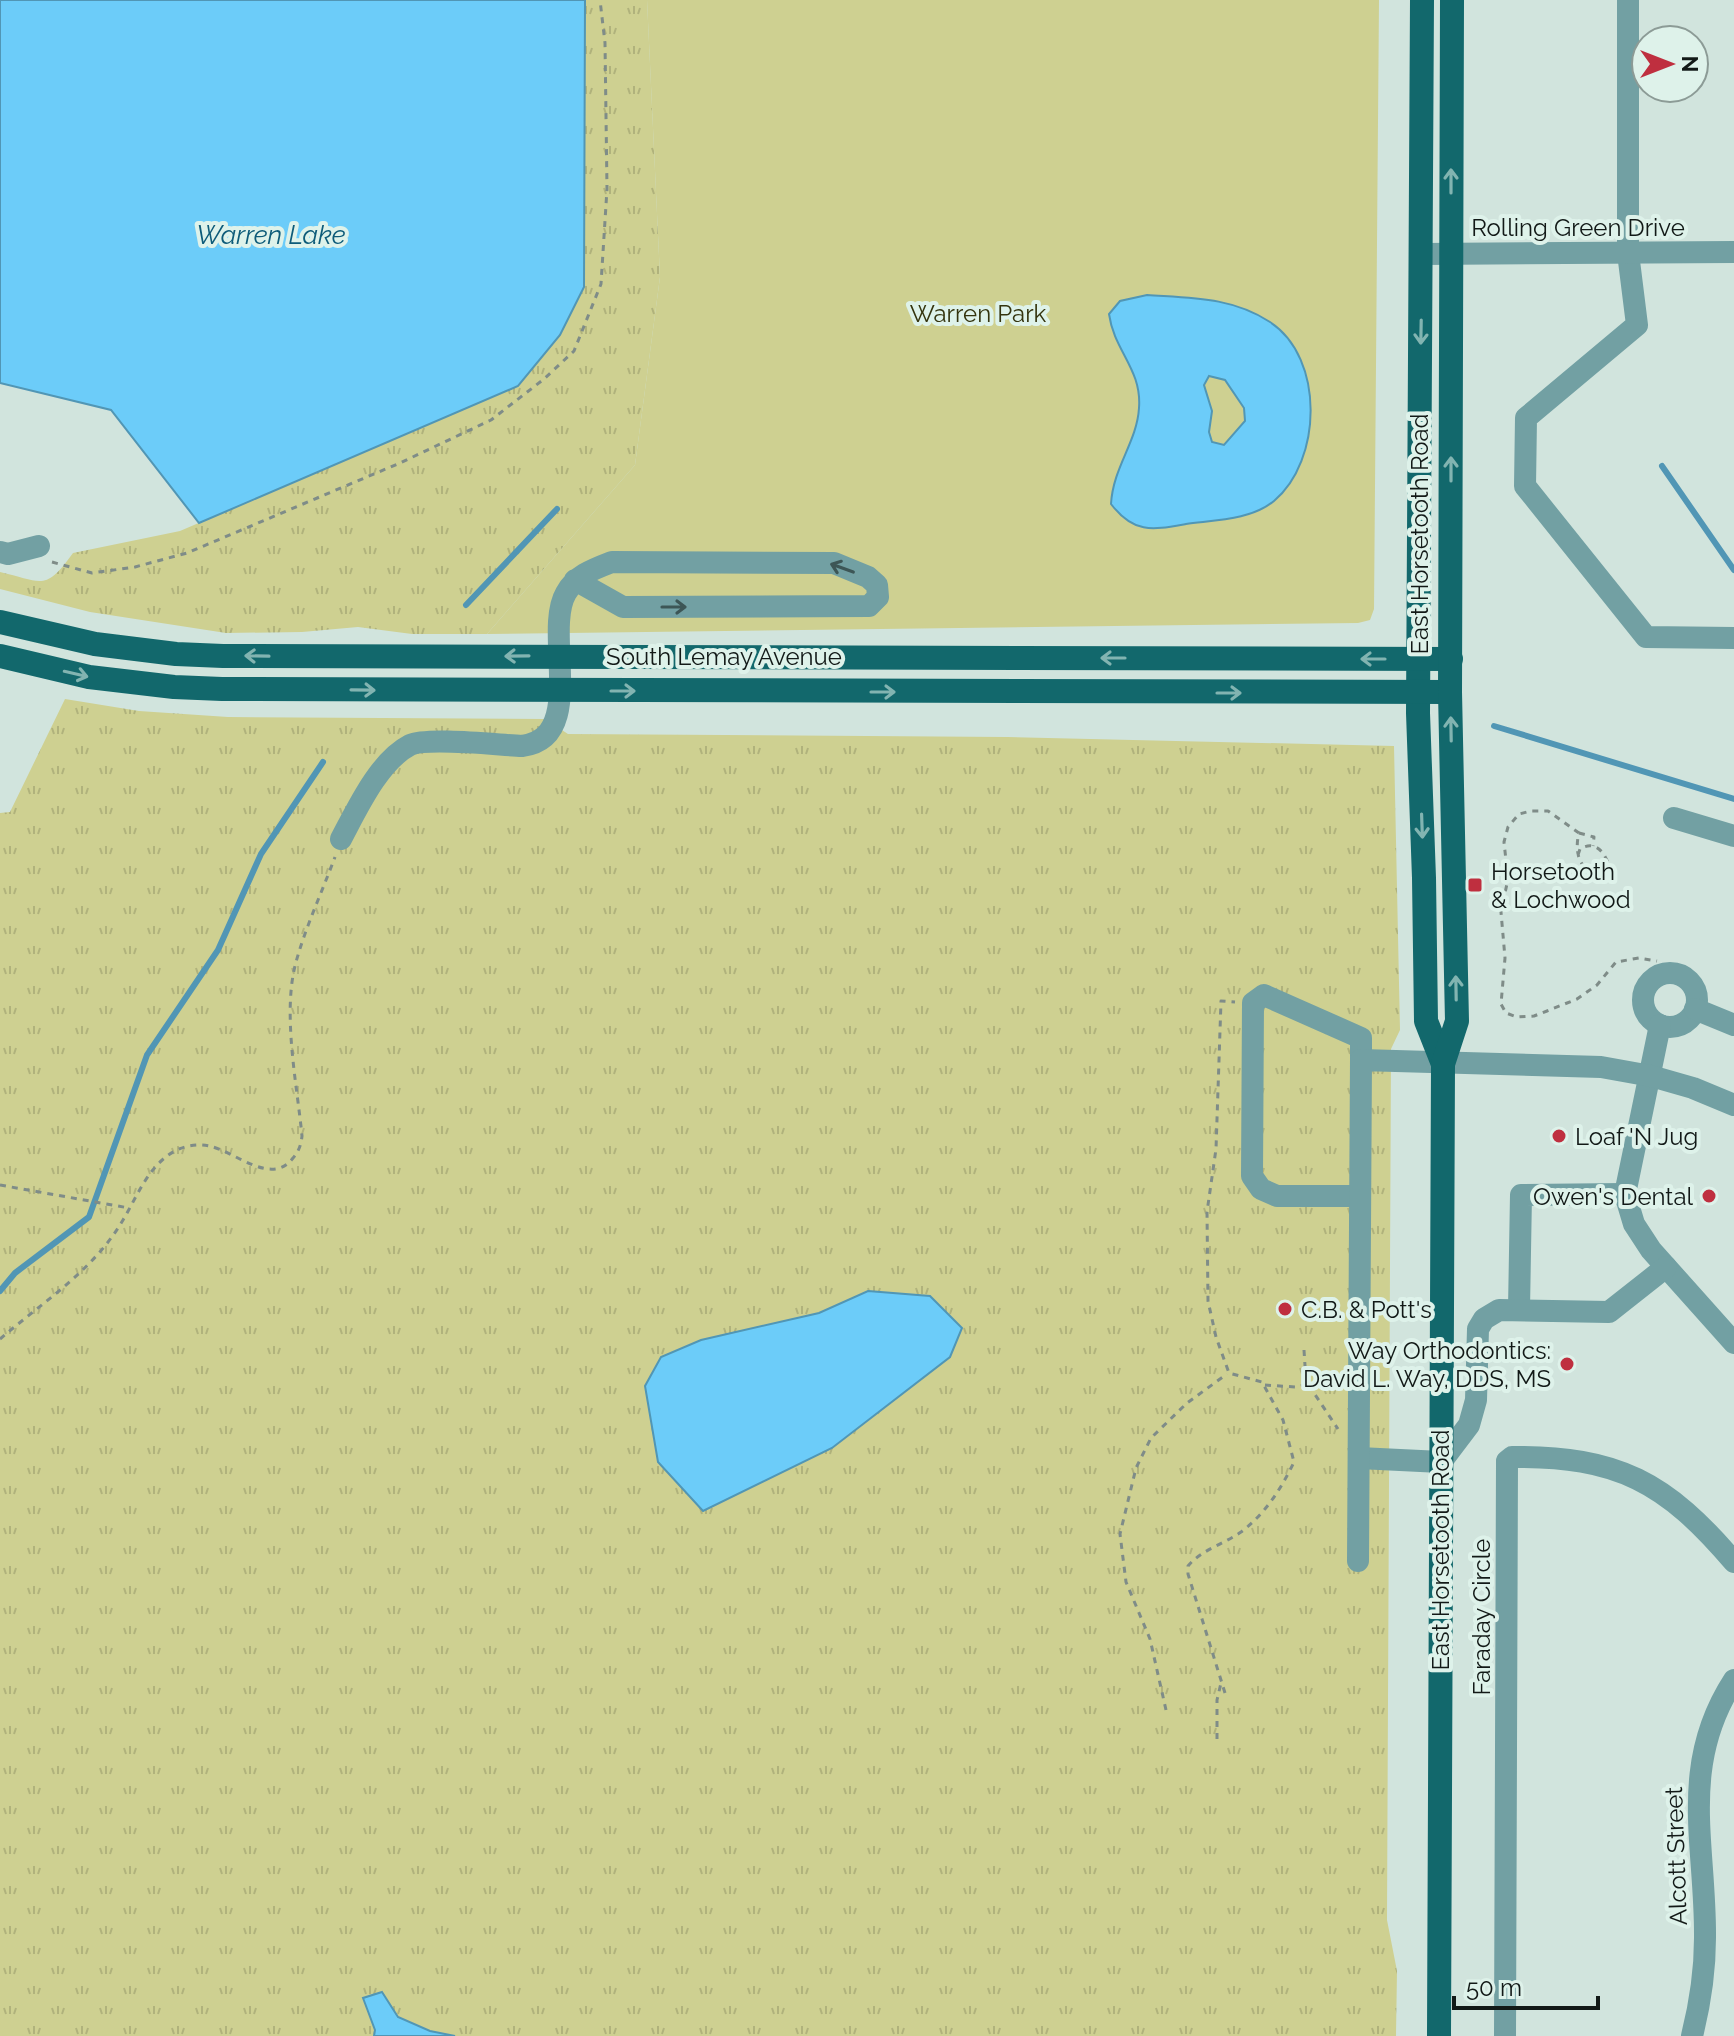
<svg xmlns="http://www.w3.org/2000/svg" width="1734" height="2036" font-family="Raleway,sans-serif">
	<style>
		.grass { fill: url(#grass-tufts) }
		.park { fill: #ced091 }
		.water { fill: #6cccf9; stroke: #5196b5; stroke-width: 2; fill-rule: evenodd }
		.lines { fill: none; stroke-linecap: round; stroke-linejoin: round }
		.stream { stroke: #5196b5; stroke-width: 6 }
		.path { stroke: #7f8c88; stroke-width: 3; stroke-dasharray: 6 6; stroke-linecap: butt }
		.minor { stroke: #72a0a3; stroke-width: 22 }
		.major { stroke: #12686c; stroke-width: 24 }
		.oneway { stroke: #82b4b1 }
		.oneway2 { stroke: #3d5656 }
		.poi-dot { fill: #bf2f3f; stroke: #def2ea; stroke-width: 3 }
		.labels { text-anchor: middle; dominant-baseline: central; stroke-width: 8; stroke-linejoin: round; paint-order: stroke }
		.street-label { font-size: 24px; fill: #121917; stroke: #def2ea }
		.park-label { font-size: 24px; fill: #34340e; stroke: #def2ea }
		.poi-label { font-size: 24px; fill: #121917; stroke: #def2ea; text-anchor: start }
		.water-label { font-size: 26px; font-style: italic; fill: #0d5b79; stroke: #def2ea }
	</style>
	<defs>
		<pattern id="grass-tufts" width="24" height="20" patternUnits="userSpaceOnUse" patternTransform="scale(2)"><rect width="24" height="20" fill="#ced091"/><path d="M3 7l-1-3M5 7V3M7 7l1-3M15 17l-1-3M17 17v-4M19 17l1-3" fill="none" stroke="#b0b27c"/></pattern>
	</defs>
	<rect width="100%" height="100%" fill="#d1e4dd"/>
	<!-- grass -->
	<g class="grass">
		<path d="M 585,0 L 647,0 L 660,277 L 635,465 L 487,634 L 412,634 L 358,627 L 302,632 L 226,633 L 90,612 L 0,589 L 0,572 C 43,582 45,592 73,553 L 180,531 L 518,386 L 584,287 Z"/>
		<path d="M 65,699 L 139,711 L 228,717 L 545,719 L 568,734 L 1007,737 L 1394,746 L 1400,1030 L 1391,1049 L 1387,1920 L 1397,1971 L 1396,2036 L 0,2036 L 0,813 L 10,812 Z"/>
	</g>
	<!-- park -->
	<path class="park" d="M 647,0 L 1379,0 L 1374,609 L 1370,620 L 1358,623 L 487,634 L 635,465 L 660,277 Z"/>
	<!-- water -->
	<g class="water">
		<path d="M 0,0 L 585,0 L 584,287 L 560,335 L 518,386 L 199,523 L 111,410 L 0,383 Z"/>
		<path d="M 1147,295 C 1191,298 1232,297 1270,322 C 1325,358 1322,461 1274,501 C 1251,520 1215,520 1186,524 C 1152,530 1134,534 1111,504 C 1113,467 1137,442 1139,408 C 1142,369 1114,351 1109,314 L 1120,301 ZM 1209,376 L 1225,380 L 1244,408 L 1245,421 L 1224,445 L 1212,442 L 1209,432 L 1212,411 L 1204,385 Z"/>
		<path d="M 868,1291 L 930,1296 L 962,1328 L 950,1357 L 832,1448 L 703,1511 L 658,1462 L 645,1386 L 661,1357 L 701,1340 L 819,1313 Z"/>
		<path d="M 382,1992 L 398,2017 L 430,2031 L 455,2036 L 374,2036 L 375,2030 L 363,1998 Z"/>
	</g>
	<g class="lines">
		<!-- stream -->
		<g class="stream">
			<path d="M 1662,466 L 1734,570"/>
			<path d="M 466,605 L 557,509"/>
			<path d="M 1494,726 L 1734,799"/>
			<path d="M 0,1291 L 15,1273 L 89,1217 L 147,1055 L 218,950 L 261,854 L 323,762"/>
		</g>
		<!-- path -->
		<g class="path">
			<path d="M 52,562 L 92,573 L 135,567 L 187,553 L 400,463 L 491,420 L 544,379 L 574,351 L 601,284 L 607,189 L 605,43 L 600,0"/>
			<path d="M 1579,833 L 1594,837 L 1593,846"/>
			<path d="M 1578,855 L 1580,849 C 1593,841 1603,849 1608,863 L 1603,871 C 1579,876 1574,851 1579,833 L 1548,811 L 1531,811 L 1519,814 L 1508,827 L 1504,842 L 1508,879 L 1501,912 L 1505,958 L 1501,1004 L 1506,1013 L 1517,1017 L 1534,1016 L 1547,1011 L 1577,999 L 1597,985 L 1616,962 L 1639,958 L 1657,961"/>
			<path d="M 0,1185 L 129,1208"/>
			<path d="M 0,1339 C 43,1302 94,1270 123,1220 C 139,1193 150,1162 179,1149 C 189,1145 199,1144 209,1146 C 235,1151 271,1187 293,1158 C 299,1151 301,1145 302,1136 C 297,1084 282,1013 296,962 C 306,926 322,892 335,857"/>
			<path d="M 1304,1350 L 1306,1381 L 1338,1429"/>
			<path d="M 1265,1385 L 1296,1387 L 1309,1384"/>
			<path d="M 1225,1693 L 1188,1574 L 1188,1566 C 1201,1550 1224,1544 1241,1532 C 1265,1514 1281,1489 1294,1462 L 1283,1420 L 1262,1382 L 1229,1373 L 1216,1337 L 1208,1301 L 1207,1212 L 1216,1149 L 1221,1001 L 1235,1002"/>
			<path d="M 1166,1710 L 1150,1639 L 1126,1582 L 1120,1534 L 1136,1468 L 1151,1438 L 1187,1403 L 1227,1374"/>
			<path d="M 1217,1739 L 1217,1700 L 1221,1683"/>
		</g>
		<!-- minor -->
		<g class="minor">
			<path d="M 1628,0 L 1628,253 L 1637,325 L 1526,418 L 1525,486 L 1646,637 L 1734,638"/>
			<path d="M 1422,254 L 1734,252"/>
			<path d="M 0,552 L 8,554 L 39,546"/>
			<path d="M 1674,818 L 1734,836"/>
			<path d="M 341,839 C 357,809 379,761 410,745 C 428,737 498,745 522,746 C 588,738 543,632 566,593 C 576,575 594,569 612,562 L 834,563 L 868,577 L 877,585 L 878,597 L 869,606 L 623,607 L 575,580"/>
			<circle cx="1670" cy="1000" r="27"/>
			<path d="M 1695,1009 L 1734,1025"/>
			<path d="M 1660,1025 L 1625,1194 L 1634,1224 L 1651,1250 L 1734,1343"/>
			<path d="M 1360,1196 L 1277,1196 L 1261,1189 L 1252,1176 L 1253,1003 L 1264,995 L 1361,1038 L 1361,1060"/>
			<path d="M 1519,1309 L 1521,1195 L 1625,1194"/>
			<path d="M 1359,1458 L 1441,1462 L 1469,1425 L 1476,1400 L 1478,1329 L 1484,1319 L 1499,1310 L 1609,1312 L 1666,1267"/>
			<path d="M 1358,1561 L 1361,1060 L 1601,1067 L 1651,1076 L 1693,1088 L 1734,1105"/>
			<path d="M 1505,2036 L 1507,1461 L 1512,1457 C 1618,1456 1666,1482 1734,1562"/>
			<path d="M 1692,2036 C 1700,2004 1705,1971 1705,1938 C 1706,1845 1678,1766 1734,1680"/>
		</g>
		<!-- major -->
		<g class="major">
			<path d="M 1422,0 L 1418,713 L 1424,878 L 1426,1021 L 1443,1064"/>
			<path d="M 0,622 L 95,644 L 176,654 L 223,656 L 1451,659"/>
			<path d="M 0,656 L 89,677 L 174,687 L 222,689 L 1450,692"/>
			<path d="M 1439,2036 L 1443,1064 L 1457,1021 L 1450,692 L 1452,0"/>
		</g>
	</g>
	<!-- one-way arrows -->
	<defs><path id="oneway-shaft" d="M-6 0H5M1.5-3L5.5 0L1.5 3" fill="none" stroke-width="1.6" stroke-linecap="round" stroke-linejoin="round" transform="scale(2)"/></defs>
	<g class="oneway">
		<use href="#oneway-shaft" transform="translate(1451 181) rotate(-90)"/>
		<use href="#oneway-shaft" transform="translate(1421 332) rotate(91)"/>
		<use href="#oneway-shaft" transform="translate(1451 469) rotate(-90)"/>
		<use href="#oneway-shaft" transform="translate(257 656) rotate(-179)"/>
		<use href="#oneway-shaft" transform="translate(517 656) rotate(179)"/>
		<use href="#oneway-shaft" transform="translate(1113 658) rotate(-180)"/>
		<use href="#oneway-shaft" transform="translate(1373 659) rotate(-180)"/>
		<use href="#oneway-shaft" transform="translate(76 674) rotate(13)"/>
		<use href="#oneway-shaft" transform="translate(363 690) rotate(1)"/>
		<use href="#oneway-shaft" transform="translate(623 691)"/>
		<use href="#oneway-shaft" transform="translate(883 692)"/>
		<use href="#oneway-shaft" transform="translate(1229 693)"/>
		<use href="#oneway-shaft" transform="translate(1451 729) rotate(-91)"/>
		<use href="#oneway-shaft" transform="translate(1422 826) rotate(88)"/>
		<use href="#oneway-shaft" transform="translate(1456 988) rotate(-91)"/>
	</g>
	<g class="oneway2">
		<use href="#oneway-shaft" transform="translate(842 568) rotate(-160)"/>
		<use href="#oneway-shaft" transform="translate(674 607)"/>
	</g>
	<!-- markers -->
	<g class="poi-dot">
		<rect x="1467" y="877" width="16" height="16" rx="4"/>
		<circle cx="1559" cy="1136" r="8"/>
		<circle cx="1709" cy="1196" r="8"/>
		<circle cx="1285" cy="1309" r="8"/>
		<circle cx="1567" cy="1364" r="8"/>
	</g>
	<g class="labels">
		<!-- street labels -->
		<g class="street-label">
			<text x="1578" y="227">Rolling Green Drive</text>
			<text transform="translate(1419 534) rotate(-90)">East Horsetooth Road</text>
			<text x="724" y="656">South Lemay Avenue</text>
			<text transform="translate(1440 1550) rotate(-90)">East Horsetooth Road</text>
			<text transform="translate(1481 1617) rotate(-90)">Faraday Circle</text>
			<text transform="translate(1676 1856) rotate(-92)">Alcott Street</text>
		</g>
		<!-- park labels -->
		<g class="park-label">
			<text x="978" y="313">Warren Park</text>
		</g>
		<!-- poi labels -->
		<g class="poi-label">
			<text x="1491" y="871">Horsetooth<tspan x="1491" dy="28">&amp; Lochwood</tspan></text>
			<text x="1575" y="1136">Loaf 'N Jug</text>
			<text x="1693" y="1196" text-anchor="end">Owen's Dental</text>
			<text x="1301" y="1309">C.B. &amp; Pott's</text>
			<text x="1551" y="1350" text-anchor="end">Way Orthodontics:<tspan x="1551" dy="28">David L. Way, DDS, MS</tspan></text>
		</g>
		<!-- water labels -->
		<g class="water-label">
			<text x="271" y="235">Warren Lake</text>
		</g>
	</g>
	<!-- north arrow -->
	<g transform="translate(1670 64) rotate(90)"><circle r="38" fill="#def2ea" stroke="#8c9b96" stroke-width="2"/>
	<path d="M0-6L14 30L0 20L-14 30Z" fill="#bf2f3f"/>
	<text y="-12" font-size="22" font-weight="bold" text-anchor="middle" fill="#121917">N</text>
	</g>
	<!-- scale -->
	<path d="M1454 1996v12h144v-12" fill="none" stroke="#121917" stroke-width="4"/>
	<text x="1466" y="1996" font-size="24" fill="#121917" stroke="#def2ea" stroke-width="6" paint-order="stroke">50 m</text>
</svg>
